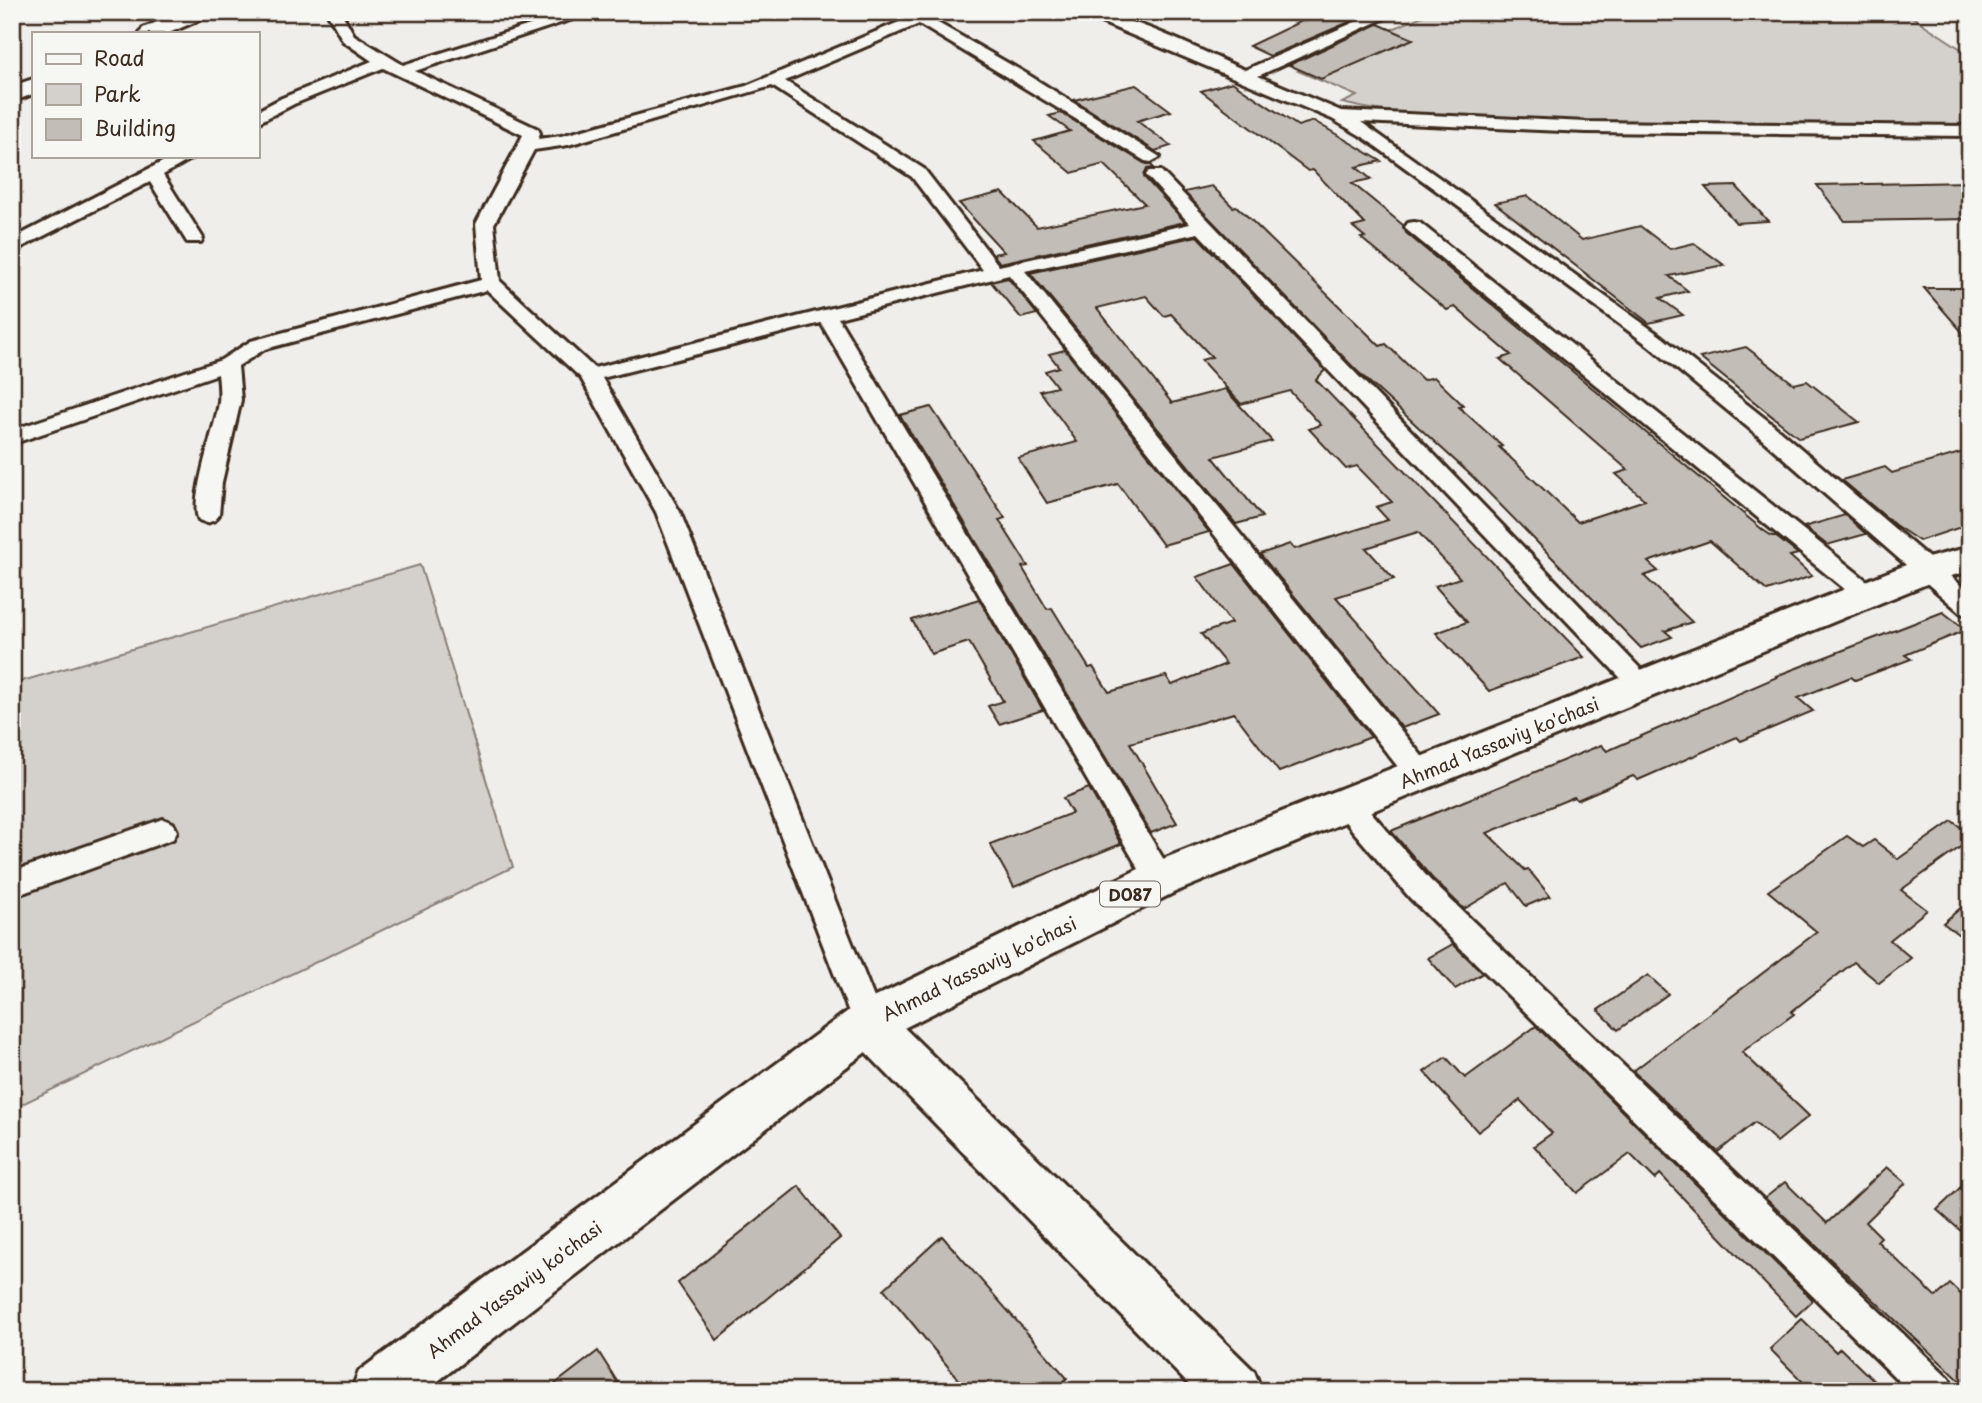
<svg xmlns="http://www.w3.org/2000/svg" width="1982" height="1403" font-family="'Playpen Sans',sans-serif">
	<style>
		.green { fill: #d4d1cc; stroke: #887e75; stroke-width: 2 }
		.building { fill: #c2bdb7; stroke: #3b2a1e; stroke-width: 2 }
		.lines { fill: none; stroke-linecap: round; stroke-linejoin: round }
		.street-casing { stroke: #3b2a1e; stroke-width: 6 }
		.secondary-casing { stroke: #3b2a1e; stroke-width: 6 }
		.primary-casing { stroke: #3b2a1e; stroke-width: 6 }
		.street { fill: #f6f6f2; fill-rule: evenodd }
		.secondary { fill: #f6f6f2; fill-rule: evenodd }
		.primary { fill: #f6f6f2; fill-rule: evenodd }
		.labels { text-anchor: middle; dominant-baseline: central; stroke-width: 5; stroke-linejoin: round; paint-order: stroke }
		.shield { fill: #f6f6f2; stroke: #73675e; stroke-width: 2 }
		.shield-label { font-size: 16px; font-weight: bold; fill: #3b2a1e }
		.street-label { font-size: 18px; fill: #3b2a1e; stroke: #f6f6f2 }
	</style>
	<rect width="100%" height="100%" fill="#efeeea"/>
	<filter id="ink" filterUnits="userSpaceOnUse"><feTurbulence type="fractalNoise" baseFrequency=".0143" numOctaves="2"/><feDisplacementMap in="SourceGraphic" scale="14" xChannelSelector="R" yChannelSelector="G"/><feConvolveMatrix kernelMatrix="1 2 1 2 8 2 1 2 1" color-interpolation-filters="sRGB"/></filter>
	<g filter="url(#ink)">
		<!-- green -->
		<g class="green">
			<path d="M 1431,12 L 1905,12 L 1970,55 L 1970,125 C 1826,121 1682,127 1538,121 C 1472,118 1407,119 1342,103 L 1357,96 L 1298,71 Z"/>
			<path d="M 420,565 L 513,867 L 12,1109 L 12,684 Z"/>
		</g>
		<!-- building -->
		<g class="building">
			<path d="M 1320,12 L 1350,12 L 1361,17 L 1270,56 L 1249,46 Z"/>
			<path d="M 1378,24 L 1413,39 L 1321,79 L 1289,65 Z"/>
			<path d="M 1232,82 L 1298,126 L 1314,121 L 1381,161 L 1356,167 L 1371,179 L 1352,183 L 1403,225 L 1406,233 L 1763,530 L 1772,536 L 1775,536 L 1798,554 L 1790,556 L 1812,576 L 1767,591 L 1710,541 L 1648,562 L 1658,571 L 1644,576 L 1692,622 L 1665,631 L 1672,637 L 1641,648 L 1473,477 L 1356,370 L 1184,192 L 1212,186 L 1233,207 L 1236,206 L 1246,215 L 1380,346 L 1386,344 L 1423,380 L 1434,377 L 1463,405 L 1459,407 L 1502,446 L 1499,447 L 1578,522 L 1645,500 L 1616,474 L 1628,470 L 1500,359 L 1511,355 L 1455,307 L 1447,310 L 1361,238 L 1365,237 L 1353,227 L 1365,224 L 1313,170 L 1308,171 L 1201,91 Z"/>
			<path d="M 1136,85 L 1171,111 L 1137,121 L 1171,146 L 1155,151 L 1074,100 Z"/>
			<path d="M 1061,113 L 1144,163 L 1151,165 L 1154,168 L 1147,169 L 1144,177 L 1185,222 L 1000,263 L 993,254 L 1004,252 L 959,203 L 1002,192 L 1037,227 L 1145,204 L 1104,164 L 1072,173 L 1034,141 L 1070,131 L 1049,116 Z"/>
			<path d="M 1970,182 L 1970,219 L 1845,221 L 1817,185 Z"/>
			<path d="M 1736,186 L 1768,221 L 1736,223 L 1705,187 Z"/>
			<path d="M 1528,196 L 1582,240 L 1640,226 L 1670,249 L 1694,243 L 1724,265 L 1669,276 L 1688,291 L 1660,298 L 1683,315 L 1649,323 L 1495,203 Z"/>
			<path d="M 1197,236 L 1325,370 L 1316,380 L 1584,657 L 1489,691 L 1436,633 L 1467,622 L 1435,586 L 1460,578 L 1418,532 L 1366,548 L 1394,579 L 1336,597 L 1439,714 L 1402,728 L 1260,554 L 1290,544 L 1294,549 L 1388,520 L 1376,507 L 1392,502 L 1357,466 L 1346,469 L 1309,429 L 1321,425 L 1290,391 L 1241,404 L 1201,360 L 1212,357 L 1171,314 L 1164,316 L 1146,296 L 1097,308 L 1172,403 L 1225,389 L 1272,441 L 1213,457 L 1262,517 L 1236,524 L 1030,273 Z"/>
			<path d="M 1008,278 L 1037,314 L 1021,318 L 991,282 Z"/>
			<path d="M 1924,288 L 1970,288 L 1970,341 Z"/>
			<path d="M 1746,347 L 1794,384 L 1807,381 L 1859,422 L 1799,438 L 1700,358 Z"/>
			<path d="M 1065,350 L 1209,532 L 1163,545 L 1118,484 L 1047,503 L 1018,458 L 1077,442 L 1040,391 L 1057,387 L 1045,371 L 1059,367 L 1049,354 Z"/>
			<path d="M 931,407 L 1005,518 L 999,520 L 1028,566 L 1022,567 L 1047,609 L 1052,608 L 1089,668 L 1093,667 L 1109,692 L 1166,676 L 1172,685 L 1226,664 L 1201,634 L 1231,623 L 1197,577 L 1234,564 L 1371,737 L 1279,772 L 1234,713 L 1130,743 L 1177,823 L 1151,833 L 900,415 Z"/>
			<path d="M 1970,450 L 1970,524 L 1919,541 L 1895,525 L 1842,480 L 1885,467 L 1892,473 Z"/>
			<path d="M 1845,515 L 1866,534 L 1827,545 L 1804,527 Z"/>
			<path d="M 979,599 L 1043,710 L 999,724 L 988,706 L 1003,701 L 969,642 L 931,654 L 912,620 Z"/>
			<path d="M 1943,612 L 1966,630 L 1905,655 L 1911,659 L 1855,680 L 1851,677 L 1798,698 L 1813,711 L 1741,741 L 1737,737 L 1638,780 L 1633,776 L 1577,800 L 1574,797 L 1487,833 L 1525,870 L 1528,869 L 1550,896 L 1526,906 L 1508,883 L 1464,909 L 1432,878 L 1391,831 L 1601,745 L 1607,751 L 1777,677 L 1776,676 Z"/>
			<path d="M 1089,788 L 1121,844 L 1014,887 L 990,844 L 1072,813 L 1063,798 Z"/>
			<path d="M 1952,821 L 1970,834 L 1970,840 L 1901,890 L 1927,910 L 1890,940 L 1911,958 L 1879,983 L 1854,962 L 1791,1012 L 1794,1014 L 1742,1052 L 1809,1116 L 1777,1142 L 1755,1122 L 1718,1152 L 1633,1071 L 1817,932 L 1768,891 L 1847,836 L 1863,847 L 1874,840 L 1898,859 Z"/>
			<path d="M 1970,900 L 1970,943 L 1943,923 Z"/>
			<path d="M 1453,944 L 1483,973 L 1455,989 L 1428,958 Z"/>
			<path d="M 1648,975 L 1668,994 L 1618,1030 L 1598,1010 Z"/>
			<path d="M 1536,1026 L 1813,1300 L 1796,1316 L 1660,1174 L 1655,1179 L 1630,1154 L 1577,1193 L 1534,1146 L 1552,1133 L 1520,1100 L 1478,1132 L 1424,1072 L 1446,1057 L 1465,1078 Z"/>
			<path d="M 1887,1167 L 1906,1183 L 1866,1222 L 1881,1237 L 1877,1241 L 1936,1297 L 1950,1284 L 1970,1303 L 1970,1390 L 1765,1198 L 1785,1182 L 1827,1223 Z"/>
			<path d="M 1970,1178 L 1970,1239 L 1937,1210 Z"/>
			<path d="M 799,1186 L 840,1238 L 717,1340 L 678,1283 Z"/>
			<path d="M 942,1236 L 1067,1378 L 1055,1391 L 968,1391 L 884,1289 Z"/>
			<path d="M 1802,1319 L 1836,1352 L 1840,1348 L 1884,1391 L 1812,1391 L 1770,1349 Z"/>
			<path d="M 598,1351 L 623,1391 L 546,1391 Z"/>
		</g>
		<g class="lines">
			<!-- street casing -->
			<g class="street-casing">
				<g id="street">
					<path d="M 327,12 L 341,12 L 354,35 L 403,65 L 571,12 L 594,12 L 415,71 L 538,129 L 540,133 L 538,139 L 561,136 L 746,86 L 923,12 L 943,12 L 931,19 L 1027,74 L 1160,157 L 1151,162 L 1145,161 L 919,24 L 785,81 L 924,169 L 999,266 L 1190,224 L 1146,175 L 1149,171 L 1161,171 L 1655,684 L 1651,691 L 1642,694 L 1633,691 L 1198,233 L 1025,271 L 1430,766 L 1434,774 L 1430,782 L 1420,785 L 1410,782 L 1009,275 L 838,318 L 1170,870 L 1175,879 L 1170,888 L 1160,891 L 1150,888 L 821,323 L 602,378 L 680,512 L 884,1023 L 879,1033 L 868,1037 L 857,1033 L 656,512 L 581,378 L 487,290 L 265,349 L 238,366 L 241,400 L 222,482 L 219,515 L 215,520 L 207,523 L 199,520 C 188,503 216,426 219,402 C 220,393 219,383 218,374 L 12,444 L 12,430 L 221,360 L 251,341 L 481,280 L 476,224 L 523,135 L 383,68 L 294,104 L 257,123 L 257,111 L 282,98 L 372,61 L 343,41 ZM 772,86 L 912,177 L 983,270 L 594,368 L 500,281 L 494,224 L 534,150 L 568,145 Z"/>
					<path d="M 1077,12 C 1130,12 1195,49 1245,70 L 1378,12 L 1398,12 L 1258,76 L 1341,111 L 1586,122 L 1970,126 L 1970,136 L 1586,132 L 1361,122 L 1662,337 L 1772,424 L 1970,593 L 1970,616 L 1961,613 L 1756,434 L 1648,345 L 1363,137 L 1332,119 Z"/>
					<path d="M 174,156 L 196,156 L 163,175 L 203,238 L 201,242 L 187,242 L 150,182 L 12,252 L 12,239 Z"/>
					<path d="M 1414,222 L 1420,223 L 1876,588 L 1879,594 L 1876,600 L 1867,603 L 1858,600 L 1408,231 L 1405,227 L 1408,223 Z"/>
					<path d="M 1347,793 L 1357,796 L 1430,880 L 1949,1378 L 1955,1391 L 1909,1391 L 1410,898 L 1337,812 L 1333,804 L 1337,796 Z"/>
					<path d="M 163,819 L 173,823 L 177,831 L 173,839 L 12,897 L 12,872 Z"/>
				</g>
			</g>
			<!-- secondary casing -->
			<g class="secondary-casing">
				<path id="secondary" d="M 868,1002 L 884,1008 L 1254,1371 L 1262,1391 L 1195,1391 L 852,1038 L 845,1023 L 852,1008 Z"/>
			</g>
			<!-- primary casing -->
			<g class="primary-casing">
				<g id="primary">
					<path d="M 180,12 L 209,12 L 206,17 L 169,33 L 140,33 L 143,28 Z"/>
					<path d="M 33,79 L 33,94 L 12,102 L 12,86 Z"/>
					<path d="M 1970,547 L 1970,571 L 1939,579 L 1880,603 L 1175,892 L 884,1038 L 425,1391 L 351,1391 L 359,1371 L 852,1008 L 1145,866 L 1916,561 Z"/>
				</g>
			</g>
			<!-- street -->
			<use href="#street" class="street"/>
			<!-- secondary -->
			<use href="#secondary" class="secondary"/>
			<!-- primary -->
			<use href="#primary" class="primary"/>
		</g>
	</g>
	<g class="labels">
		<!-- shield labels -->
		<rect class="shield" x="1100" y="881.5" width="60" height="25" rx="5"/>
		<g class="shield-label">
			<text x="1130" y="894">D087</text>
		</g>
		<!-- street labels -->
		<g class="street-label">
			<text transform="translate(1499 742) rotate(-22)">Ahmad Yassaviy ko'chasi</text>
			<text transform="translate(979 968) rotate(-26)">Ahmad Yassaviy ko'chasi</text>
			<text transform="translate(514 1289) rotate(-37)">Ahmad Yassaviy ko'chasi</text>
		</g>
	</g>
	<!-- margin -->
	<rect width="1982" height="1403" fill="none" stroke="#f6f6f2" stroke-width="42"/>
	<rect x="21" y="21" width="1940" height="1361" fill="none" stroke="#3b2a1e" stroke-width="2.5" filter="url(#ink)"/>
	<!-- legend -->
	<rect x="32" y="32" width="228" height="126" fill="#f6f6f2" stroke="#aba49d" stroke-width="2"/>
	<rect x="46" y="54" width="35" height="10" fill="#f6f6f2" stroke="#aba49d" stroke-width="2"/>
	<text x="94" y="66" font-size="21" fill="#3b2a1e">Road</text>
	<rect x="46" y="84" width="35" height="21" fill="#d4d1cc" stroke="#aba49d" stroke-width="2"/>
	<text x="94" y="102" font-size="21" fill="#3b2a1e">Park</text>
	<rect x="46" y="119" width="35" height="21" fill="#c2bdb7" stroke="#aba49d" stroke-width="2"/>
	<text x="94" y="136" font-size="21" fill="#3b2a1e">Building</text>
</svg>
